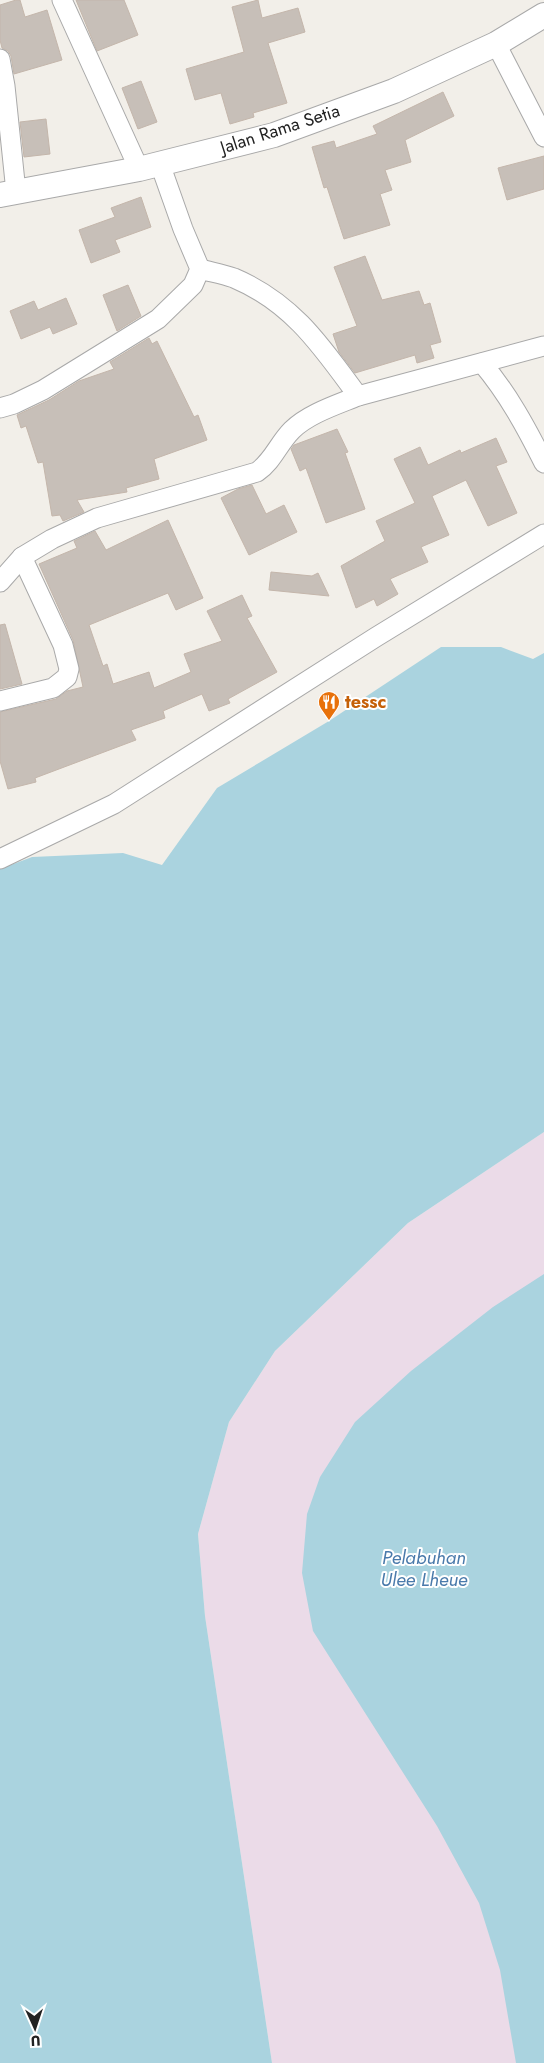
<svg xmlns="http://www.w3.org/2000/svg" width="544" height="2063" font-family="Jost,sans-serif">
	<style>
		.industrial { fill: #ebdbe8 }
		.water { fill: #aad3df }
		.building { fill: #c7bfb8; stroke: #c4b6ab }
		.lines { fill: none; stroke-linecap: round; stroke-linejoin: round }
		.minor-casing { stroke: #a9a9a9; stroke-width: 21 }
		.tertiary-casing { stroke: #a9a9a9; stroke-width: 26 }
		.minor { stroke: #fff; stroke-width: 19 }
		.tertiary { stroke: #fff; stroke-width: 24 }
		.labels { text-anchor: middle; dominant-baseline: central; stroke-width: 4; stroke-linejoin: round; paint-order: stroke }
		.street-label { font-size: 18px; fill: #222; stroke: #fff }
		.food-label { font-size: 18px; font-weight: bold; fill: #c56008; stroke: #fff; text-anchor: start }
		.water-label { font-size: 19px; font-style: italic; fill: #4a7aab; stroke: #fff }
	</style>
	<rect width="100%" height="100%" fill="#f2efe9"/>
	<!-- industrial -->
	<path class="industrial" d="M 544,1132 L 544,2063 L 272,2063 L 205,1616 L 198,1534 L 229,1422 L 275,1351 L 408,1223 Z"/>
	<!-- water -->
	<g class="water">
		<path d="M 441,647 L 501,647 L 533,659 L 544,653 L 544,1132 L 408,1223 L 275,1351 L 229,1422 L 198,1534 L 205,1616 L 272,2063 L 0,2063 L 0,869 L 32,857 L 123,853 L 162,865 L 217,788 L 329,721 Z"/>
		<path d="M 544,1274 L 544,2063 L 516,2063 L 500,1970 L 479,1903 L 437,1826 L 313,1631 L 302,1573 L 307,1514 L 320,1477 L 355,1422 L 411,1371 L 493,1307 Z"/>
	</g>
	<!-- building -->
	<g class="building">
		<path d="M 16,0 L 20,0 L 25,17 L 47,10 L 62,60 L 14,74 L 11,56 L 8,51 L 2,48 L 0,40 L 0,5 Z"/>
		<path d="M 76,0 L 124,0 L 138,35 L 97,51 Z"/>
		<path d="M 258,0 L 262,18 L 298,8 L 305,32 L 268,43 L 287,103 L 253,113 L 254,117 L 230,124 L 221,93 L 195,100 L 186,69 L 244,52 L 232,7 Z"/>
		<path d="M 141,81 L 157,122 L 138,129 L 122,88 Z"/>
		<path d="M 443,92 L 454,116 L 405,140 L 411,162 L 385,170 L 392,190 L 380,194 L 390,225 L 344,239 L 327,187 L 324,188 L 312,147 L 334,141 L 336,148 L 377,134 L 373,126 Z"/>
		<path d="M 46,119 L 50,154 L 24,157 L 20,122 Z"/>
		<path d="M 544,156 L 544,189 L 507,200 L 498,168 Z"/>
		<path d="M 141,197 L 151,227 L 115,240 L 120,252 L 91,263 L 79,230 L 115,217 L 111,208 Z"/>
		<path d="M 365,256 L 382,300 L 419,291 L 424,305 L 430,303 L 441,342 L 430,345 L 434,358 L 417,363 L 415,355 L 355,373 L 339,352 L 333,334 L 357,326 L 334,267 Z"/>
		<path d="M 128,285 L 141,316 L 117,331 L 103,295 Z"/>
		<path d="M 66,298 L 77,324 L 53,334 L 50,327 L 21,339 L 10,311 L 34,301 L 38,310 Z"/>
		<path d="M 149,338 L 152,344 L 157,341 L 194,417 L 198,415 L 207,440 L 154,459 L 159,479 L 126,488 L 127,492 L 77,500 L 84,512 L 63,521 L 60,515 L 52,516 L 43,462 L 38,463 L 26,426 L 21,428 L 17,415 L 49,400 L 79,381 L 114,369 L 110,362 Z"/>
		<path d="M 337,429 L 348,452 L 345,453 L 365,509 L 326,523 L 306,468 L 300,471 L 291,449 L 294,445 Z"/>
		<path d="M 496,438 L 507,462 L 496,466 L 517,513 L 488,526 L 466,480 L 432,496 L 449,535 L 421,547 L 428,562 L 390,579 L 398,594 L 377,606 L 374,599 L 356,608 L 341,566 L 385,541 L 376,521 L 415,503 L 394,459 L 420,447 L 428,465 L 460,450 L 461,453 Z"/>
		<path d="M 252,485 L 266,514 L 284,505 L 297,532 L 249,555 L 221,498 L 238,489 Z"/>
		<path d="M 168,520 L 203,598 L 176,610 L 168,593 L 89,625 L 103,666 L 107,664 L 113,684 L 149,672 L 154,688 L 191,672 L 184,654 L 222,641 L 207,611 L 242,595 L 252,616 L 247,618 L 277,672 L 228,699 L 230,703 L 209,711 L 202,694 L 163,711 L 165,718 L 131,730 L 136,740 L 35,778 L 36,782 L 8,789 L 0,761 L 0,712 L 56,699 L 67,691 L 83,687 L 73,640 L 39,564 L 77,548 L 74,541 L 95,531 L 106,550 Z"/>
		<path d="M 271,572 L 312,576 L 318,573 L 329,596 L 269,590 Z"/>
		<path d="M 5,624 L 22,684 L 0,689 L 0,625 Z"/>
	</g>
	<g class="lines">
		<!-- minor casing -->
		<g class="minor-casing">
			<g id="minor">
				<path d="M 62,0 L 139,169"/>
				<path d="M 496,44 L 544,137"/>
				<path d="M 0,59 L 5,86 L 16,192"/>
				<path d="M 200,269 C 211,272 223,274 234,278 C 293,303 322,347 358,396"/>
				<path d="M 482,363 C 508,394 526,427 544,463"/>
				<path d="M 0,408 L 14,404 L 43,390 L 158,319 L 193,285 L 200,269 L 183,229 L 160,164"/>
				<path d="M 0,582 L 22,557 L 52,539 L 97,518 L 257,472 C 273,461 278,444 292,430 C 308,414 336,405 358,396 L 544,346"/>
				<path d="M 0,701 L 53,688 L 67,677 L 69,669 L 63,645 L 22,557"/>
				<path d="M 0,859 L 114,804 L 376,637 L 544,534"/>
			</g>
		</g>
		<!-- tertiary casing -->
		<g class="tertiary-casing">
			<path id="tertiary" d="M 0,195 L 139,169 L 274,135 L 394,91 L 496,44 L 544,15"/>
		</g>
		<!-- minor -->
		<use href="#minor" class="minor"/>
		<!-- tertiary -->
		<use href="#tertiary" class="tertiary"/>
	</g>
	<!-- icons -->
	<defs>
		<g id="restaurant-pin" transform="scale(1.125)"><path d="M0 17L-7.5 6A9.5 9.5 0 1 1 7.5 6Z" fill="#e8710a" stroke="#fff"/><path d="M-5-6h1v4h1v-4h1v4h1v-4h1v5L-1.5 .5V6h-2V.5L-5-1ZM5-6V6H3V1.5H1.5Q1.5-4 5-6Z" fill="#fff"/></g>
	</defs>
	<g fill-rule="evenodd">
		<use href="#restaurant-pin" x="329" y="702"/>
	</g>
	<g class="labels">
		<!-- street labels -->
		<g class="street-label">
			<text transform="translate(280 129) rotate(-18)">Jalan Rama Setia</text>
		</g>
		<!-- food labels -->
		<g class="food-label">
			<text x="345" y="702">tessc</text>
		</g>
		<!-- water labels -->
		<g class="water-label">
			<text x="424" y="1557">Pelabuhan<tspan x="424" dy="22">Ulee Lheue</tspan></text>
		</g>
	</g>
	<!-- north arrow -->
	<g transform="translate(35 2028) rotate(177)" stroke="#ffffff" stroke-width="4" paint-order="stroke">
	<path d="M0-4L9 19L0 12L-9 19Z" fill="#222222"/>
	<text y="-8" font-size="14" font-weight="bold" text-anchor="middle" fill="#222222">U</text>
	</g>
</svg>
